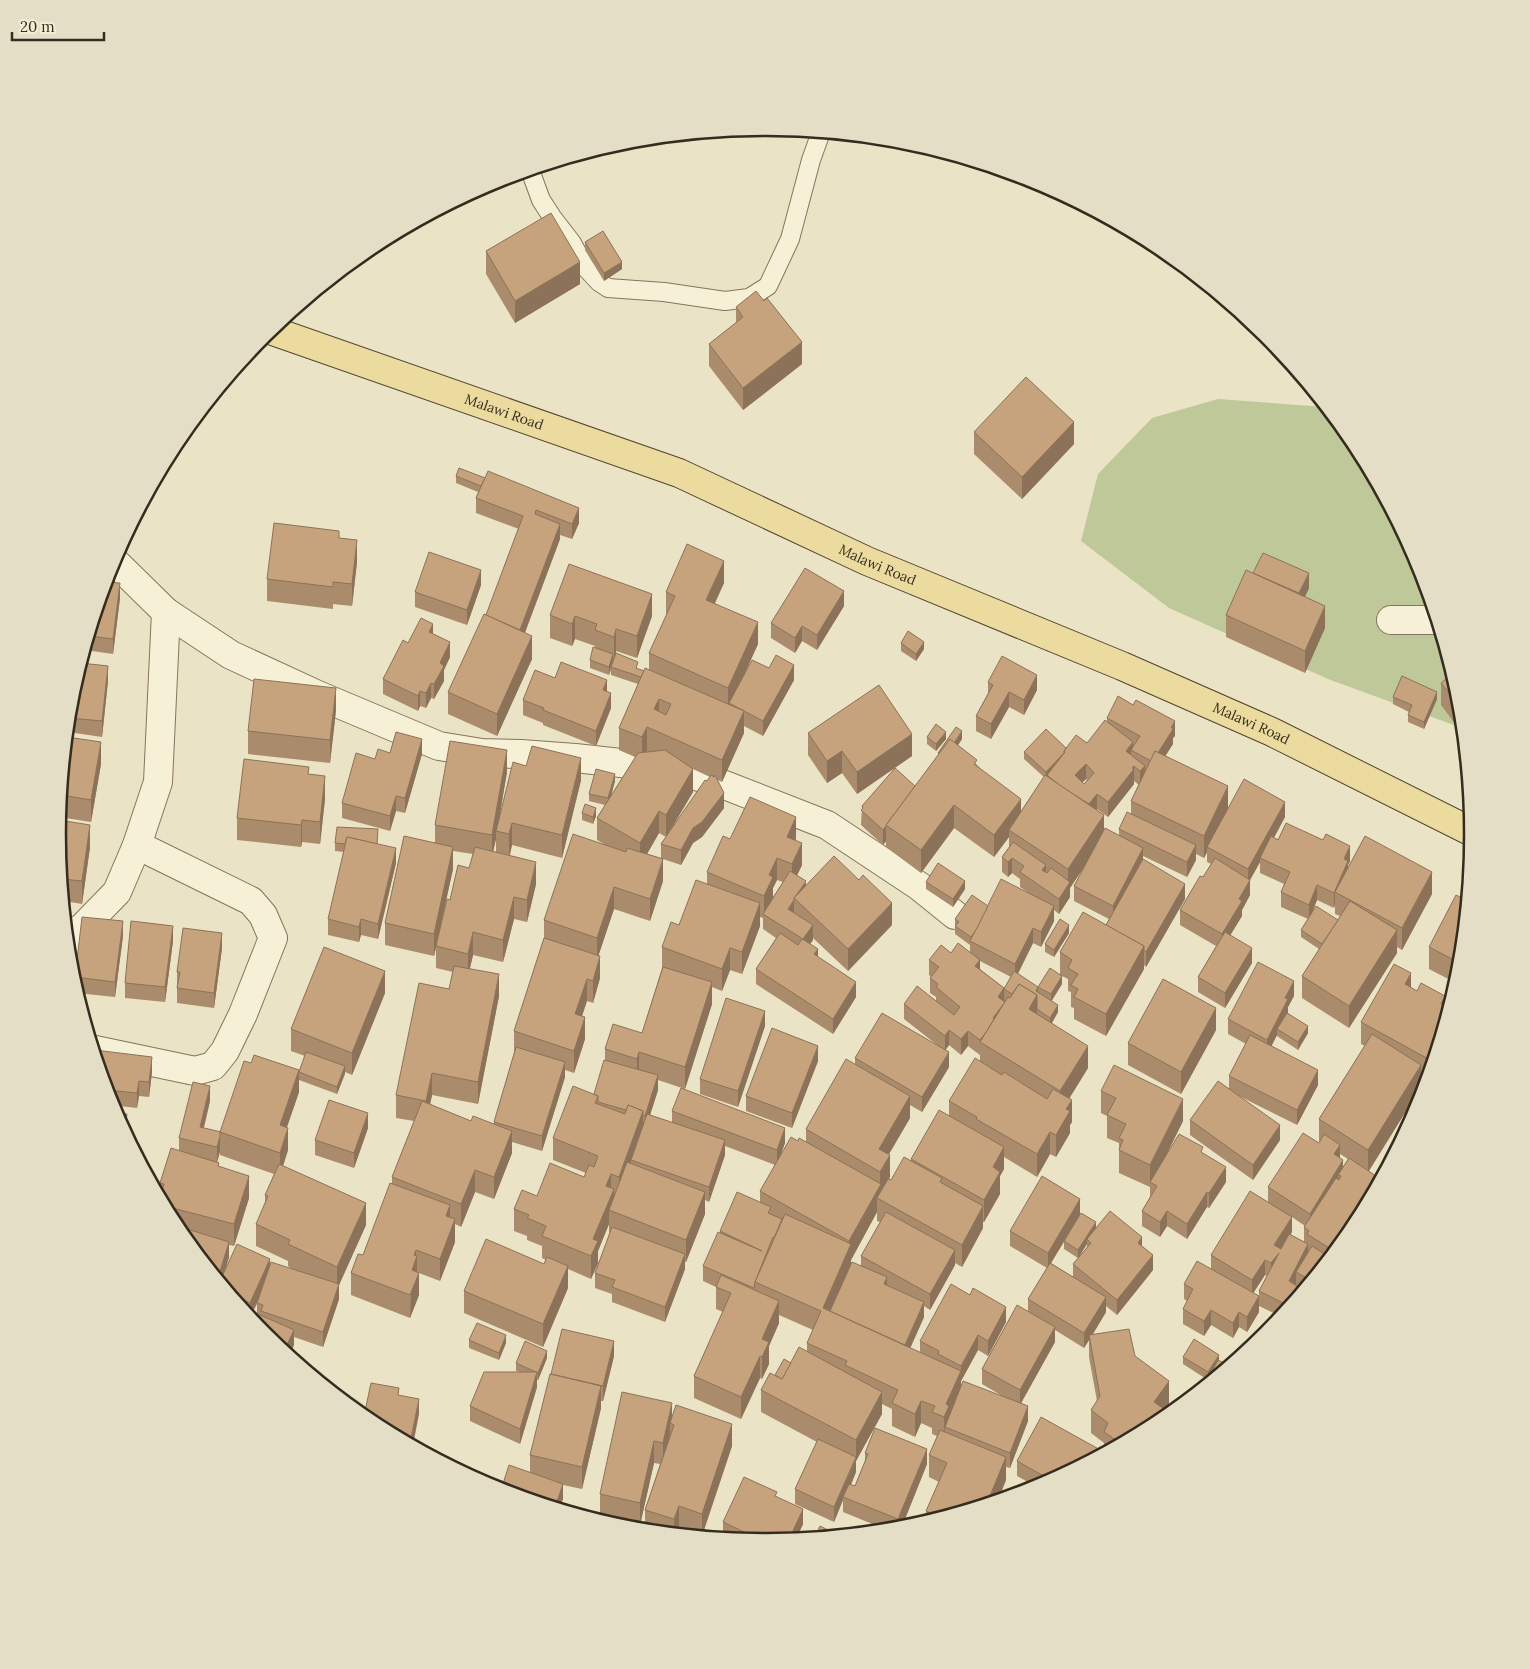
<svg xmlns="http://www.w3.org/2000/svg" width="1530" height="1669" font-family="Lora,serif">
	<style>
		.green { fill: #bec899 }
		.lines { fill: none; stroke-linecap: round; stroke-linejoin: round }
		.service-casing { stroke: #84755c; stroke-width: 20 }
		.minor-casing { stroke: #84755c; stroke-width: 30 }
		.primary-casing { stroke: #524330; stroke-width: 30 }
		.service { stroke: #f6f0d7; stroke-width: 18 }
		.minor { stroke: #f6f0d7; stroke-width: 28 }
		.primary { stroke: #ebdb9f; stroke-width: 28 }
		.wall { fill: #aa8c6c; fill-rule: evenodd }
		.shaded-wall { fill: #8b7258 }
		.building { fill: #c6a37d; stroke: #8b7258; fill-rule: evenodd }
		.labels { text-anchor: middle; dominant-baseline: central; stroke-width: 4.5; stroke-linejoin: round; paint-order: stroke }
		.street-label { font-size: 14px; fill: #352c1f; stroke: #f3edd4 }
		.rim { fill: none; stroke: #352c1f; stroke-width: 2.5 }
	</style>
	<rect width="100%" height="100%" fill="#ebe3c5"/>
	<!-- green -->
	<path class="green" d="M 1218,399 L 1325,407 L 1353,442 L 1419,564 L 1459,697 L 1462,728 L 1328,679 L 1169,608 L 1081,541 L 1098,474 L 1152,418 Z"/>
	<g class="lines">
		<!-- service casing -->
		<g class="service-casing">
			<path id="service" d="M 530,170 L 541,200 L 552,217 L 572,243 L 585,267 L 599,282 L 608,288 L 664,292 L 725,301 L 749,298 L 768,286 L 790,239 L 811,160 L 821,132"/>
		</g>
		<!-- minor casing -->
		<g class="minor-casing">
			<g id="minor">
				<path d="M 113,560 L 166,612 L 231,655 L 320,696 L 439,746 L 482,753 L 521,754 L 575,758 L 667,768 L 717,782 L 827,825 L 919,886 L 955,915"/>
				<path d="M 1391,620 L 1436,620"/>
				<path d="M 67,932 L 80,930 L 117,892 L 137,845 L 158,782 L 166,612"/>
				<path d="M 73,980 L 80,930"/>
				<path d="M 95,1050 L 195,1071 L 213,1066 L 225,1051 L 243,1014 L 273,938 L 263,915 L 251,901 L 137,845"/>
			</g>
		</g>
		<!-- primary casing -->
		<g class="primary-casing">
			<g id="primary">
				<path id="s1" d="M 270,330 L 679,473 L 867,561 L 1122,666 L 1272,732 L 1472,832"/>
			</g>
		</g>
		<!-- service -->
		<use href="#service" class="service"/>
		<!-- minor -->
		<use href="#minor" class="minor"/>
		<!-- primary -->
		<use href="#primary" class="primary"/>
	</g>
	<!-- wall -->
	<g class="wall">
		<path d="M 585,242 L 622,269 L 604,281 L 585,250 Z"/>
		<path d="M 486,251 L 580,284 L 515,323 L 486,274 Z"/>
		<path d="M 736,307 L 802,364 L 743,410 L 709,366 L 709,344 L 736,323 Z"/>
		<path d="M 1251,323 L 1265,334 L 1266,336 L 1251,333 Z"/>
		<path d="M 974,432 L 1074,444 L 1022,499 L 974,454 Z"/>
		<path d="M 456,476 L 579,523 L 572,539 L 560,535 L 560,539 L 525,633 L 532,659 L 497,736 L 448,714 L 448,692 L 486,615 L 519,529 L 476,513 L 476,498 L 478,492 L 456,483 Z"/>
		<path d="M 339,538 L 357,562 L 352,606 L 333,604 L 333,609 L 267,601 L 267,579 Z"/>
		<path d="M 1253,573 L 1309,588 L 1305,597 L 1325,628 L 1305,673 L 1226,637 L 1226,615 Z"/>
		<path d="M 106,582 L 120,598 L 113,654 L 85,650 Z"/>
		<path d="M 724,583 L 715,603 L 758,644 L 745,672 L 769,668 L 794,680 L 763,736 L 744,726 L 744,733 L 722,782 L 718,780 L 724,808 L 702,837 L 693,843 L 681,865 L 663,859 L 663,881 L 650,921 L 614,909 L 598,956 L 600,978 L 593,1003 L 587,1001 L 582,1016 L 585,1039 L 574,1073 L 565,1070 L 565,1077 L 542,1151 L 512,1142 L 512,1153 L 494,1199 L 475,1192 L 461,1227 L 455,1224 L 455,1242 L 440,1281 L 419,1273 L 419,1295 L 410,1318 L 351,1295 L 351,1273 L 363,1255 L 392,1183 L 392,1177 L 414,1121 L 396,1118 L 396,1095 L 449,989 L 453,972 L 436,968 L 436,948 L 434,956 L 385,945 L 385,923 L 435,843 L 435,825 L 507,772 L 500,813 L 581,780 L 562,858 L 512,845 L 510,855 L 536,884 L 527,922 L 514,919 L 503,962 L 473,955 L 470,968 L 499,996 L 478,1104 L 432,1095 L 430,1105 L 471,1121 L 494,1124 L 494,1122 L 514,1054 L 514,1031 L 544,938 L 544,920 L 604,844 L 597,840 L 597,818 L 605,805 L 589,801 L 589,794 L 615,781 L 611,796 L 635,757 L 619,750 L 619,728 L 638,684 L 611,675 L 611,670 L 609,675 L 590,668 L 590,660 L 595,648 L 595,646 L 575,639 L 572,646 L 550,638 L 550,615 L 652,616 L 637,658 L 616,651 L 616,653 L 638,669 L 644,671 L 649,670 L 649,653 L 667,614 L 666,614 L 666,592 ZM 693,769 L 710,777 L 672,828 L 693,792 ZM 659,833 L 666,837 L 661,844 L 661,858 L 647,854 ZM 496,839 L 496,852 L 493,851 ZM 453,851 L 473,854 L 469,868 L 450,900 L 440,927 L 453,869 Z"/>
		<path d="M 481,585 L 467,625 L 415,607 L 415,592 Z"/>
		<path d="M 844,606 L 817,650 L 802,641 L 795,653 L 771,638 L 771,623 Z"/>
		<path d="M 433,634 L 450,657 L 444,670 L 444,681 L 434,699 L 431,698 L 426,708 L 420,706 L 418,711 L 383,694 L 383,679 L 408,643 Z"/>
		<path d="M 901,643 L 924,649 L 916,661 L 901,651 Z"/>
		<path d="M 555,678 L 607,691 L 611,708 L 596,746 L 543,725 L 543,723 L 523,715 L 523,700 Z"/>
		<path d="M 108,681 L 102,737 L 68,732 L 71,696 Z"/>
		<path d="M 988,682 L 1037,690 L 1024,715 L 1009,707 L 991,739 L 976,731 L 976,716 L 988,693 Z"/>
		<path d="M 1441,683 L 1459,697 L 1462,733 L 1441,705 Z"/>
		<path d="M 1393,697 L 1437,699 L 1424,729 L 1408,722 L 1408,715 L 1409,712 L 1393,704 Z"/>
		<path d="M 336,710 L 330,763 L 248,754 L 248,731 Z"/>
		<path d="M 1107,718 L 1175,736 L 1173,738 L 1173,744 L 1165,756 L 1228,808 L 1285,817 L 1274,838 L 1350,861 L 1348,865 L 1348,867 L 1432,894 L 1402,950 L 1397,947 L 1397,953 L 1349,1028 L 1302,998 L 1302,976 L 1319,949 L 1301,937 L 1301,930 L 1308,919 L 1281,907 L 1281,892 L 1284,884 L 1260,873 L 1260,862 L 1250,880 L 1250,895 L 1242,910 L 1242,916 L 1230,935 L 1252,963 L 1225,1008 L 1198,992 L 1198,977 L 1216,946 L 1180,925 L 1180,910 L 1203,877 L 1211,864 L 1207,862 L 1207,852 L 1204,858 L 1196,854 L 1196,860 L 1187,877 L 1143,856 L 1143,859 L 1185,899 L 1146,967 L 1144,965 L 1144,969 L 1106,1036 L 1074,1019 L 1074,1008 L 1071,1007 L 1071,992 L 1068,991 L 1068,979 L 1062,976 L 1062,984 L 1051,1001 L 1058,1012 L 1052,1023 L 1088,1068 L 1069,1099 L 1072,1122 L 1070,1125 L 1070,1133 L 1056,1157 L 1050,1154 L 1037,1177 L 1004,1157 L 1004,1169 L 1000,1176 L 1000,1194 L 984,1222 L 983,1222 L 983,1228 L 962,1267 L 955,1263 L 955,1265 L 930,1310 L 924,1306 L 924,1317 L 910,1348 L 920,1352 L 920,1341 L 1006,1322 L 988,1356 L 978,1350 L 961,1381 L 961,1385 L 1004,1397 L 982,1384 L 982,1369 L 1028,1312 L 1028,1299 L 1047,1268 L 1010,1246 L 1010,1231 L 1080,1214 L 1096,1228 L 1142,1246 L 1153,1270 L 1117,1315 L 1106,1306 L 1106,1312 L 1092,1335 L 1135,1356 L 1169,1403 L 1165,1410 L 1158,1423 L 1104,1452 L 1104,1443 L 1091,1433 L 1091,1410 L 1097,1401 L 1089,1357 L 1089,1340 L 1084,1348 L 1055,1330 L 1055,1342 L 1021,1403 L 1028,1421 L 1010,1468 L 1006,1467 L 1006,1480 L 998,1500 L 926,1521 L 926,1511 L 939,1482 L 929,1477 L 929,1455 L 937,1436 L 932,1434 L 932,1428 L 921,1423 L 915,1437 L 892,1426 L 892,1409 L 882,1404 L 882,1414 L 856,1461 L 856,1472 L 851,1485 L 855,1486 L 865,1461 L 865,1453 L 927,1464 L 901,1529 L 887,1530 L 843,1512 L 843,1500 L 834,1522 L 795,1504 L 795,1489 L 817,1442 L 761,1412 L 761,1390 L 775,1375 L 791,1363 L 807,1352 L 807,1343 L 813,1330 L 779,1315 L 779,1323 L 769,1346 L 769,1364 L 762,1379 L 760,1378 L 741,1419 L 694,1398 L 694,1376 L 723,1312 L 716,1309 L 716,1287 L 703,1281 L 703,1266 L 720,1233 L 720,1231 L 760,1203 L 760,1191 L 775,1165 L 725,1146 L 725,1155 L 709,1202 L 705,1200 L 705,1214 L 686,1262 L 685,1262 L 685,1269 L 665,1322 L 612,1302 L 612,1294 L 595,1288 L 595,1273 L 610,1233 L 609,1232 L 609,1224 L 598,1251 L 598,1263 L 591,1279 L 568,1269 L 568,1288 L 543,1347 L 464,1313 L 464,1291 L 544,1264 L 546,1260 L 542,1258 L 542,1246 L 527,1240 L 527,1236 L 514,1231 L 514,1209 L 537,1196 L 584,1177 L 586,1173 L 553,1160 L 553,1138 L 594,1094 L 605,1060 L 605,1049 L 642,1033 L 662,968 L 662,947 L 679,925 L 707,884 L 707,872 L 730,839 L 796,839 L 795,840 L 802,865 L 797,875 L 806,885 L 892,925 L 848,971 L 813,938 L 813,940 L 810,944 L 818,957 L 856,997 L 833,1034 L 756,984 L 756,969 L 776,938 L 763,929 L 763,918 L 760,917 L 760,926 L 742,974 L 730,970 L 722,991 L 712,987 L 712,1004 L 685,1089 L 658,1080 L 658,1090 L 650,1115 L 672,1123 L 672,1111 L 785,1143 L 781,1153 L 798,1141 L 806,1142 L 806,1129 L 855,1065 L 855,1058 L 941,1048 L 904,1019 L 904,1004 L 936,1001 L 936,997 L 930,993 L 930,978 L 931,977 L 929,975 L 929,960 L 951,953 L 970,953 L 970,945 L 955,934 L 955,919 L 988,906 L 1030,894 L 1020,887 L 1020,879 L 1012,873 L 1008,877 L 1002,872 L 1002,857 L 1009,848 L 1009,837 L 994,857 L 954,828 L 921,873 L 886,847 L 886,841 L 883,845 L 861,825 L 862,806 L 915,786 L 938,755 L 938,753 L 962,739 L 958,745 L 1021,811 L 1044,777 L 1024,759 L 1024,752 L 1066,748 L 1087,743 L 1107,721 ZM 1086,779 L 1087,780 L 1084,784 L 1082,782 ZM 1134,781 L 1139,785 L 1131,801 L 1131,814 L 1119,829 L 1119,836 L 1104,829 L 1097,810 L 1097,809 L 1108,817 L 1134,784 ZM 1084,867 L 1074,886 L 1074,901 L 1109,919 L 1106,925 L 1060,952 L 1060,974 L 1038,987 L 1018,974 L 1033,943 L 1041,947 L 1054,921 L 1054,910 L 1059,914 L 1070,897 L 1070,888 ZM 777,880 L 783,882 L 773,897 L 773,888 ZM 1317,900 L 1334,908 L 1335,904 L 1335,914 L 1340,916 L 1338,920 L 1312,913 ZM 980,961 L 1011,977 L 1004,988 L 980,969 ZM 949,1045 L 961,1055 L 968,1046 L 980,1055 L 980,1061 L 949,1101 L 949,1116 L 911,1159 L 911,1161 L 891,1180 L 889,1179 L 890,1177 L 889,1154 L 910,1118 L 910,1105 L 922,1112 L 949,1067 L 945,1050 ZM 877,1212 L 877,1221 L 880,1222 L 861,1256 L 861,1266 L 851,1265 L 851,1260 ZM 1064,1242 L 1064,1249 L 1078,1258 L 1073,1264 L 1073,1277 L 1051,1263 ZM 1087,1244 L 1087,1247 L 1079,1257 Z"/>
		<path d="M 808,733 L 912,756 L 857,794 L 842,773 L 827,783 L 808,755 Z"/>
		<path d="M 67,737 L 101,764 L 91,822 L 59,817 Z"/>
		<path d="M 927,737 L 946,739 L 936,751 L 927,744 Z"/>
		<path d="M 390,753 L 422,754 L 405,813 L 396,811 L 390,831 L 342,818 L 342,803 L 375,759 Z"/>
		<path d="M 325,799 L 320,844 L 302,842 L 301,847 L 237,840 L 237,818 Z"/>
		<path d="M 582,813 L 596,816 L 593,824 L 582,820 Z"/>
		<path d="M 58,834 L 90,847 L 82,904 L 64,901 Z"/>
		<path d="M 378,837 L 377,844 L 396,863 L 378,939 L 361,935 L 359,942 L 328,935 L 328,919 L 344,852 L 335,851 L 335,843 Z"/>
		<path d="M 926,882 L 965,889 L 953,907 L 926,889 Z"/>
		<path d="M 1466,900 L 1459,973 L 1456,983 L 1429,969 L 1429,947 Z"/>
		<path d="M 1069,933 L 1054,957 L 1045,952 L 1045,944 Z"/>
		<path d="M 123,936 L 115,997 L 77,993 L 75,985 L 75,977 Z"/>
		<path d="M 173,941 L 165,1002 L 125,998 L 125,983 Z"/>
		<path d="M 222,948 L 214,1008 L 177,1003 L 177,972 Z"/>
		<path d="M 1411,988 L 1447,1007 L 1450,1002 L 1426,1080 L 1421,1077 L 1421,1087 L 1369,1171 L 1376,1185 L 1353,1228 L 1302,1290 L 1297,1288 L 1297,1296 L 1280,1316 L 1259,1306 L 1259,1312 L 1247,1332 L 1239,1327 L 1233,1338 L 1211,1325 L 1204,1336 L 1183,1324 L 1183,1309 L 1187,1301 L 1184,1299 L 1184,1284 L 1211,1269 L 1211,1255 L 1268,1202 L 1268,1187 L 1319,1143 L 1320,1141 L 1319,1141 L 1319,1119 L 1365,1046 L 1361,1044 L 1361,1022 ZM 1340,1154 L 1348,1159 L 1343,1167 L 1340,1158 ZM 1292,1217 L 1305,1226 L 1304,1227 L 1304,1242 L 1290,1234 L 1292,1232 ZM 1265,1275 L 1267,1276 L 1259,1291 L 1259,1296 L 1253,1293 Z"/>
		<path d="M 385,993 L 352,1075 L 345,1072 L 337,1094 L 299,1080 L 299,1092 L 287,1127 L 288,1150 L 283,1166 L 366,1225 L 339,1285 L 339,1299 L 323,1347 L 294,1337 L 294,1345 L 289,1355 L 265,1335 L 185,1237 L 186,1233 L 180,1232 L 177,1227 L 160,1196 L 160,1183 L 179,1151 L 179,1138 L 210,1101 L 204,1128 L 220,1132 L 251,1063 L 299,1072 L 305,1056 L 291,1051 L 291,1029 ZM 220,1151 L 220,1155 L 274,1174 L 265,1195 L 265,1204 L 256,1224 L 256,1246 L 288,1261 L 288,1266 L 292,1269 L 270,1264 L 225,1271 L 229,1257 L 229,1245 L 234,1246 L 249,1198 L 219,1167 L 217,1162 ZM 257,1304 L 257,1316 L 252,1314 Z"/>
		<path d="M 1294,996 L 1288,1007 L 1288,1013 L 1308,1033 L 1298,1050 L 1277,1036 L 1277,1035 L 1271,1046 L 1318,1085 L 1297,1125 L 1237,1095 L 1280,1140 L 1253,1180 L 1190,1135 L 1190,1120 L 1229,1089 L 1229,1076 L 1246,1044 L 1228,1034 L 1228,1019 Z"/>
		<path d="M 765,1026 L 738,1107 L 700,1094 L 700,1079 Z"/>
		<path d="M 1216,1030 L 1181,1094 L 1128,1065 L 1128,1043 Z"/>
		<path d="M 95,1050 L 152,1072 L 149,1097 L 139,1096 L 137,1108 L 111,1105 Z"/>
		<path d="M 818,1061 L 792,1128 L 746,1111 L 746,1096 Z"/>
		<path d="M 1101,1091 L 1183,1121 L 1166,1156 L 1203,1153 L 1226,1182 L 1209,1208 L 1207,1207 L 1187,1239 L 1167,1226 L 1160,1237 L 1142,1226 L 1142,1211 L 1150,1197 L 1150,1187 L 1119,1173 L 1119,1143 L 1107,1138 L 1107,1116 L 1101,1113 Z"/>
		<path d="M 368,1128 L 354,1168 L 315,1155 L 315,1140 Z"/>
		<path d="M 469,1340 L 506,1343 L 499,1360 L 469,1348 Z"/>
		<path d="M 614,1356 L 603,1401 L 601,1401 L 601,1408 L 582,1489 L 563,1485 L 563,1499 L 530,1472 L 530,1455 Z"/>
		<path d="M 1183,1357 L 1219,1361 L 1228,1365 L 1210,1380 L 1210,1377 L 1208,1380 L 1183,1364 Z"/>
		<path d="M 547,1358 L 538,1380 L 537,1380 L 537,1387 L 520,1444 L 470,1421 L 470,1406 L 520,1372 L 516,1371 L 516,1363 Z"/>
		<path d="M 672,1418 L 732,1446 L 702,1536 L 679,1528 L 677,1533 L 645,1530 L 645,1510 L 660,1464 L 654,1463 L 640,1525 L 600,1517 L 600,1494 Z"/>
		<path d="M 1104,1452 L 1037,1487 L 1017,1476 L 1017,1461 Z"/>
		<path d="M 777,1497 L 803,1524 L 798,1535 L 799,1539 L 765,1542 L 723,1537 L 723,1522 Z"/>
	</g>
	<!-- shaded-wall -->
	<g class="shaded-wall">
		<path d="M 580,262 L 580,284 L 515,323 L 515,301 Z"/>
		<path d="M 622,262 L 622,269 L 604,281 L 604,273 Z"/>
		<path d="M 802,342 L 802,364 L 743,410 L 743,388 Z"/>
		<path d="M 1074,422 L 1074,444 L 1022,499 L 1022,477 Z"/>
		<path d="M 579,508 L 579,523 L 572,539 L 572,524 Z"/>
		<path d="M 560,524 L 560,539 L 520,645 L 520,630 Z"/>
		<path d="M 357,540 L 357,562 L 352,606 L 352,584 Z"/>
		<path d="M 724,561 L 724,583 L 706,622 L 706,600 Z"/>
		<path d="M 481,570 L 481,585 L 467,625 L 467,610 Z"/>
		<path d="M 1309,573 L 1309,588 L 1299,609 L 1299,593 Z"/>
		<path d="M 120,583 L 120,598 L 113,654 L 113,639 Z"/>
		<path d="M 844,591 L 844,606 L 817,650 L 817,635 Z"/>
		<path d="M 652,594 L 652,616 L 637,658 L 637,636 Z"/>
		<path d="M 1325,606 L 1325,628 L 1305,673 L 1305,651 Z"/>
		<path d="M 575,616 L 575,639 L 572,646 L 572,624 Z"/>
		<path d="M 758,622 L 758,644 L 731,704 L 729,703 L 728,711 L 728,688 Z"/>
		<path d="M 433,624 L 433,639 L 429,632 Z"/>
		<path d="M 802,626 L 802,641 L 795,653 L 795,638 Z"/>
		<path d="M 616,629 L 616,651 L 614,659 L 614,637 Z"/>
		<path d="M 532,636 L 532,659 L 497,736 L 497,714 Z"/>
		<path d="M 450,642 L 450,657 L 444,670 L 444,681 L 434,699 L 434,684 L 440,663 Z"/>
		<path d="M 924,642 L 924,649 L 916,661 L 916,654 Z"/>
		<path d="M 613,654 L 613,661 L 611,667 L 609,675 L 609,667 Z"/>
		<path d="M 794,665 L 794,680 L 763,736 L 763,721 Z"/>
		<path d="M 108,666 L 108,681 L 102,737 L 102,721 Z"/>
		<path d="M 1037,675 L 1037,690 L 1024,715 L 1024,700 Z"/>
		<path d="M 607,680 L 607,695 L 603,690 Z"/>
		<path d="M 431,683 L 431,698 L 426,708 L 426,693 Z"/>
		<path d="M 336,688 L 336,710 L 330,763 L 330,740 Z"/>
		<path d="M 420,691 L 420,706 L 418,711 L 418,696 Z"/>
		<path d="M 1009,692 L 1009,707 L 991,739 L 991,724 Z"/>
		<path d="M 1437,692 L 1437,699 L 1424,729 L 1424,722 Z"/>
		<path d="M 611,693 L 611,708 L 596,746 L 596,731 Z"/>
		<path d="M 659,699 L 659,721 L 654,732 L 654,709 Z"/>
		<path d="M 744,711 L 744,733 L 722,782 L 722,760 Z"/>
		<path d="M 1175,721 L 1175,736 L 1173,738 L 1173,744 L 1152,777 L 1152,762 Z"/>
		<path d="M 647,727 L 647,750 L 642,760 L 642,737 Z"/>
		<path d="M 962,731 L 962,739 L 945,765 L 945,757 Z"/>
		<path d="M 946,732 L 946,739 L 936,751 L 936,744 Z"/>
		<path d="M 912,734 L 912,756 L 857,794 L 857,772 Z"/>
		<path d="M 422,739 L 422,754 L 405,813 L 405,798 Z"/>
		<path d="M 101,742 L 101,764 L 91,822 L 91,800 Z"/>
		<path d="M 1133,742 L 1133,751 L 1131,750 L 1131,759 L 1126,751 Z"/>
		<path d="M 507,750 L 507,772 L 497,831 L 496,831 L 496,839 L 492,857 L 492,835 Z"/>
		<path d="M 842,751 L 842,773 L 827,783 L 827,761 Z"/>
		<path d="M 1064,753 L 1047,775 L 1047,779 L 1046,780 L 1046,772 Z"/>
		<path d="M 581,758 L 581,780 L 562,858 L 562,835 Z"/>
		<path d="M 1086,764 L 1086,779 L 1075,790 L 1075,775 Z"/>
		<path d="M 1134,766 L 1134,784 L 1108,817 L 1108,802 Z"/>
		<path d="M 1145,766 L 1145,781 L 1140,786 L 1140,771 Z"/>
		<path d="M 693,769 L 693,792 L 666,837 L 666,815 Z"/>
		<path d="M 615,774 L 615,781 L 608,806 L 608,798 Z"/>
		<path d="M 325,776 L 325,799 L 320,844 L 320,822 Z"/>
		<path d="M 1228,786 L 1228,809 L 1207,847 L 1207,852 L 1204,858 L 1204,836 Z"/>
		<path d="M 724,793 L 724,808 L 702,837 L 693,843 L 681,865 L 681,850 L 693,828 Z"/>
		<path d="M 1097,794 L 1097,809 L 1087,822 L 1087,806 Z"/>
		<path d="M 396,796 L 396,811 L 390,831 L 390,816 Z"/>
		<path d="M 1021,799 L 1021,821 L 1009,830 L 1009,837 L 994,857 L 994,835 Z"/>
		<path d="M 1285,802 L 1285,817 L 1262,859 L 1260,858 L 1260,862 L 1250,880 L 1250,895 L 1242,910 L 1242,916 L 1222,949 L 1222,934 L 1239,899 L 1248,884 L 1248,869 Z"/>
		<path d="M 954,805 L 954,828 L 921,873 L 921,850 Z"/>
		<path d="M 596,808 L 596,816 L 593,824 L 593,817 Z"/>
		<path d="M 659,811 L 659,833 L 640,866 L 640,843 Z"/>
		<path d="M 1104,815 L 1104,837 L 1070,888 L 1070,897 L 1059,914 L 1059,899 L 1068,885 L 1068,869 Z"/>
		<path d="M 796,817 L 796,839 L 787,859 L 787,837 Z"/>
		<path d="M 302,820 L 302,842 L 301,847 L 301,825 Z"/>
		<path d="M 512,823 L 512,845 L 509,857 L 509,834 Z"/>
		<path d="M 90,825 L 90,847 L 82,904 L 82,881 Z"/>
		<path d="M 886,826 L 886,841 L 883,845 L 883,830 Z"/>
		<path d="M 802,843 L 802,865 L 792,886 L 792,864 Z"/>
		<path d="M 1196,845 L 1196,860 L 1187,877 L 1187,862 Z"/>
		<path d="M 1350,846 L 1350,861 L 1348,865 L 1348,876 L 1335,892 L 1335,904 L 1334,908 L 1334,893 L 1344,859 Z"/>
		<path d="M 453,847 L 453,869 L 434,956 L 434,934 Z"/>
		<path d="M 396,848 L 396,863 L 378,939 L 378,924 Z"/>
		<path d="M 1143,848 L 1143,863 L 1113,921 L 1113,906 Z"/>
		<path d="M 777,858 L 777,880 L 773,888 L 773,899 L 764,915 L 764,896 L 769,875 Z"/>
		<path d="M 1012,858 L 1012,873 L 1008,877 L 1008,862 Z"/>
		<path d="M 663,859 L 663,881 L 650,921 L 650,899 Z"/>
		<path d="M 536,862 L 536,884 L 527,922 L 527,900 Z"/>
		<path d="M 1046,865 L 1046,880 L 1042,870 Z"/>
		<path d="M 1432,872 L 1432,894 L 1402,950 L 1402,928 Z"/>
		<path d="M 806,881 L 806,896 L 795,898 Z"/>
		<path d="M 965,881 L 965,889 L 953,907 L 953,899 Z"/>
		<path d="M 1185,884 L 1185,899 L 1146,967 L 1146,952 Z"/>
		<path d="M 1317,885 L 1317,900 L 1309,920 L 1309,905 Z"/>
		<path d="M 614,887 L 614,909 L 597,960 L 597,938 Z"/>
		<path d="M 514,897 L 514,919 L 503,962 L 503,940 Z"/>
		<path d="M 794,900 L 794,915 L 788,909 Z"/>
		<path d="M 760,903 L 760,926 L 742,974 L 742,952 Z"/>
		<path d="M 892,903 L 892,925 L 848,971 L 848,949 Z"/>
		<path d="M 1054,906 L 1054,921 L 1041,947 L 1041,932 Z"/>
		<path d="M 361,919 L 361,935 L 359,942 L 359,927 Z"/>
		<path d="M 123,921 L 123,936 L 115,997 L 115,982 Z"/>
		<path d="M 813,925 L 813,940 L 803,954 L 803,939 Z"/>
		<path d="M 1069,925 L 1069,933 L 1054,957 L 1054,950 Z"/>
		<path d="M 173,926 L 173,941 L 165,1002 L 165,987 Z"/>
		<path d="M 1033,928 L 1033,943 L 1015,979 L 1015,964 Z"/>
		<path d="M 1397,930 L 1397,953 L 1349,1028 L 1349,1006 Z"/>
		<path d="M 473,932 L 473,955 L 468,976 L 468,954 Z"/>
		<path d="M 222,933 L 222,948 L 214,1008 L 214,993 Z"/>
		<path d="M 1144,946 L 1144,969 L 1106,1036 L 1106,1014 Z"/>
		<path d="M 730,948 L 730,970 L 722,991 L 722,969 Z"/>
		<path d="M 1252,948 L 1252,963 L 1225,1008 L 1225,993 Z"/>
		<path d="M 818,949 L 818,964 L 814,954 Z"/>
		<path d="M 600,956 L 600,978 L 593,1003 L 593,981 Z"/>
		<path d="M 980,960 L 980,975 L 975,966 Z"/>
		<path d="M 385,971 L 385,993 L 352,1075 L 352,1053 Z"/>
		<path d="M 1411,973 L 1411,995 L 1405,984 Z"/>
		<path d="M 499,974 L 499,996 L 478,1104 L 478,1082 Z"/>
		<path d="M 1062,976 L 1062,984 L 1051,1002 L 1051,994 Z"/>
		<path d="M 587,979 L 587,1001 L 575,1036 L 575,1014 Z"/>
		<path d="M 1294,981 L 1294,996 L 1288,1007 L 1288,1014 L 1277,1029 L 1277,1035 L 1267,1055 L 1267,1040 L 1285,998 Z"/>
		<path d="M 712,982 L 712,1004 L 685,1089 L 685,1067 Z"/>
		<path d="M 856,982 L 856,997 L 833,1034 L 833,1019 Z"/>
		<path d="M 1038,987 L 1038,994 L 1037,996 L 1037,1017 L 1029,1009 L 1036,991 Z"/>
		<path d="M 1004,988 L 1005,1018 L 980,1042 L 980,1055 L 980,1040 L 998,997 Z"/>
		<path d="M 1445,996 L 1445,1017 L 1441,1004 Z"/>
		<path d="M 1058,1005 L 1058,1012 L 1050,1026 L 1050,1018 Z"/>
		<path d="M 1216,1008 L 1216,1030 L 1181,1094 L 1181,1072 Z"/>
		<path d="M 765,1011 L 765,1026 L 738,1107 L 738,1091 Z"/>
		<path d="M 585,1017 L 585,1039 L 574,1073 L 574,1051 Z"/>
		<path d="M 1308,1026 L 1308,1033 L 1298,1050 L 1298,1042 Z"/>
		<path d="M 949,1030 L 949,1045 L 945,1051 L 945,1036 Z"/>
		<path d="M 968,1031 L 968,1046 L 961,1055 L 961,1039 Z"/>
		<path d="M 818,1046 L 818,1061 L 792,1128 L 792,1113 Z"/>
		<path d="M 1088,1046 L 1088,1068 L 1060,1113 L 1060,1091 Z"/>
		<path d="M 639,1052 L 639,1074 L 637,1082 L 637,1059 Z"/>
		<path d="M 949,1052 L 949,1067 L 922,1112 L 922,1097 Z"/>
		<path d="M 152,1057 L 152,1072 L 149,1097 L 149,1082 Z"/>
		<path d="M 565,1062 L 565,1077 L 542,1151 L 542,1136 Z"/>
		<path d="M 1421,1065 L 1421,1087 L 1368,1172 L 1368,1150 Z"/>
		<path d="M 345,1066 L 345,1074 L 337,1094 L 337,1087 Z"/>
		<path d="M 299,1070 L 299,1092 L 280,1147 L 280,1125 Z"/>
		<path d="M 1318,1070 L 1318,1085 L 1297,1125 L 1297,1110 Z"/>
		<path d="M 432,1073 L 432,1095 L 426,1123 L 426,1101 Z"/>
		<path d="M 658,1075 L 658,1090 L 645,1131 L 645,1116 Z"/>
		<path d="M 139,1081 L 139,1096 L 137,1108 L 137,1093 Z"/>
		<path d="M 210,1086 L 210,1101 L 200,1142 L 200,1127 Z"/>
		<path d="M 910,1096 L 910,1118 L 879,1171 L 879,1149 Z"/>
		<path d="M 1183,1099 L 1183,1121 L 1152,1183 L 1150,1182 L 1150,1165 Z"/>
		<path d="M 1072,1100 L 1072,1122 L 1070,1125 L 1070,1133 L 1056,1157 L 1056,1135 L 1066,1109 Z"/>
		<path d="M 643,1111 L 643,1133 L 631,1160 L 631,1167 L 619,1200 L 619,1177 Z"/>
		<path d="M 368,1113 L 368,1128 L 354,1168 L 354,1153 Z"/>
		<path d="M 1280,1125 L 1280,1140 L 1253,1180 L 1253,1165 Z"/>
		<path d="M 288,1128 L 288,1150 L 280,1175 L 280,1153 Z"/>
		<path d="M 785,1128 L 785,1143 L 777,1165 L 777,1150 Z"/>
		<path d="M 512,1131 L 512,1153 L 494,1199 L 494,1177 Z"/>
		<path d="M 1050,1132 L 1050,1154 L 1037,1177 L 1037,1154 Z"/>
		<path d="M 220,1136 L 220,1151 L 217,1163 L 217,1147 Z"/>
		<path d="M 725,1140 L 725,1155 L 709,1202 L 709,1187 Z"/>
		<path d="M 1340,1145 L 1340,1160 L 1334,1154 Z"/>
		<path d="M 1004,1147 L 1004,1169 L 1000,1176 L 1000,1194 L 984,1222 L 984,1200 L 993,1167 Z"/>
		<path d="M 890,1155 L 890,1177 L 877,1198 L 877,1212 L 851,1260 L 851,1266 L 830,1311 L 823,1308 L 849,1248 L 849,1241 L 880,1185 L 880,1172 Z"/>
		<path d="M 1343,1160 L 1343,1175 L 1341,1176 L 1338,1175 L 1338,1183 L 1310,1229 L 1310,1214 Z"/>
		<path d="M 1226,1167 L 1226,1182 L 1209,1208 L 1209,1193 Z"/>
		<path d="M 475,1170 L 475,1192 L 461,1227 L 461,1204 Z"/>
		<path d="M 611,1174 L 611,1196 L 606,1186 Z"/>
		<path d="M 249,1176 L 249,1198 L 234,1246 L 234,1224 Z"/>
		<path d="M 1376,1176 L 1376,1185 L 1370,1195 L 1370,1184 Z"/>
		<path d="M 614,1189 L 614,1211 L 609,1210 L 609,1224 L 598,1251 L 598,1263 L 591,1279 L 591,1256 L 593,1239 Z"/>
		<path d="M 705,1192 L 705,1214 L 686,1262 L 686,1240 Z"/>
		<path d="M 1207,1192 L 1207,1207 L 1187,1239 L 1187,1224 Z"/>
		<path d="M 1080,1199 L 1080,1214 L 1048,1268 L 1048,1253 Z"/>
		<path d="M 366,1203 L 366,1225 L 339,1285 L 339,1299 L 323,1347 L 323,1332 L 337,1289 L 337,1267 Z"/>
		<path d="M 450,1205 L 450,1227 L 446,1216 Z"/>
		<path d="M 983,1206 L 983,1228 L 962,1267 L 962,1245 Z"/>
		<path d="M 1167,1211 L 1167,1226 L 1160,1237 L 1160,1222 Z"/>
		<path d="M 1292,1217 L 1292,1232 L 1276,1257 L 1279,1253 L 1271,1278 L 1271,1263 L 1274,1245 Z"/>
		<path d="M 455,1219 L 455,1242 L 440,1281 L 440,1259 Z"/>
		<path d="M 1096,1222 L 1096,1229 L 1087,1239 L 1087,1244 L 1078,1258 L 1078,1250 Z"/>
		<path d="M 1142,1237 L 1142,1252 L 1138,1243 Z"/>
		<path d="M 229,1242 L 229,1257 L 221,1282 L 218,1278 Z"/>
		<path d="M 1308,1244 L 1308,1259 L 1296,1272 L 1296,1284 L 1289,1296 L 1289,1281 Z"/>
		<path d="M 416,1250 L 416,1260 L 417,1256 L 417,1277 L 419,1273 L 419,1295 L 410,1318 L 412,1270 L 414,1255 Z"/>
		<path d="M 955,1250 L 955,1265 L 930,1310 L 930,1294 Z"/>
		<path d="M 685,1254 L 685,1269 L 665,1322 L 665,1307 Z"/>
		<path d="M 1153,1255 L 1153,1270 L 1117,1315 L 1117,1300 Z"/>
		<path d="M 270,1259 L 270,1274 L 250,1317 L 250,1303 Z"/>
		<path d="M 1265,1260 L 1265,1275 L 1252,1295 L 1252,1280 Z"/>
		<path d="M 568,1266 L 568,1288 L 543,1347 L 543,1324 Z"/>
		<path d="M 887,1277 L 887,1292 L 884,1284 Z"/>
		<path d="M 1297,1286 L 1297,1296 L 1287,1308 L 1287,1305 Z"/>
		<path d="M 1259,1296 L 1259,1312 L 1247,1332 L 1247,1317 Z"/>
		<path d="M 1106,1297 L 1106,1312 L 1090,1339 L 1089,1335 L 1089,1340 L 1084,1348 L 1084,1333 Z"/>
		<path d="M 779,1301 L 779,1323 L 769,1346 L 769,1364 L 762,1379 L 762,1339 Z"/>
		<path d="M 924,1302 L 924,1317 L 905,1360 L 905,1345 Z"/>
		<path d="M 1006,1307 L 1006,1322 L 988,1356 L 988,1341 Z"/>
		<path d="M 1211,1310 L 1211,1325 L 1204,1336 L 1204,1321 Z"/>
		<path d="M 1239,1312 L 1239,1327 L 1233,1338 L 1233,1323 Z"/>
		<path d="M 1055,1327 L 1055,1342 L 1020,1405 L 1020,1390 Z"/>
		<path d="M 294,1330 L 294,1345 L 289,1355 L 284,1351 Z"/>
		<path d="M 506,1335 L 506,1343 L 499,1360 L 499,1353 Z"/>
		<path d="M 978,1335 L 978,1350 L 961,1381 L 961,1366 Z"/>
		<path d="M 614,1341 L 614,1356 L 603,1401 L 603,1386 Z"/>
		<path d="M 547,1351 L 547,1358 L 538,1380 L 538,1373 Z"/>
		<path d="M 1219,1355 L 1219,1362 L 1210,1375 L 1210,1377 L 1208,1380 L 1208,1372 Z"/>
		<path d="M 760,1356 L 760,1378 L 741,1419 L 741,1397 Z"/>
		<path d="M 961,1371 L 961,1394 L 945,1427 L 944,1440 L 944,1417 L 946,1404 Z"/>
		<path d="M 537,1372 L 537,1387 L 520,1444 L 520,1429 Z"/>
		<path d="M 1169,1381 L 1169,1403 L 1154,1424 L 1154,1402 Z"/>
		<path d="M 601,1386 L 601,1408 L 582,1489 L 582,1467 Z"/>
		<path d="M 882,1392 L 882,1414 L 856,1461 L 856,1472 L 845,1498 L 843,1497 L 843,1500 L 834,1522 L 834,1507 L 856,1459 L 856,1440 Z"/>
		<path d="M 419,1399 L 419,1414 L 413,1445 L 410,1443 Z"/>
		<path d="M 921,1401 L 921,1423 L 915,1437 L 915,1414 Z"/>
		<path d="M 672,1403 L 672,1424 L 670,1423 L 670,1433 L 663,1465 L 663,1443 Z"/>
		<path d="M 1028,1406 L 1028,1421 L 1010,1468 L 1010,1453 Z"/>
		<path d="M 732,1424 L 732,1446 L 702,1536 L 702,1514 Z"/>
		<path d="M 654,1441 L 654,1463 L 640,1525 L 640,1503 Z"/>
		<path d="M 927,1449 L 927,1464 L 901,1529 L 898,1529 L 898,1519 Z"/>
		<path d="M 1006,1457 L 1006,1480 L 998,1500 L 987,1503 Z"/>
		<path d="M 563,1484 L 563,1499 L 560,1508 L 555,1507 Z"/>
		<path d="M 679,1506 L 679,1528 L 677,1533 L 674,1533 L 674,1519 Z"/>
		<path d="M 803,1509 L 803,1524 L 796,1539 L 792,1533 Z"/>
	</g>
	<!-- building -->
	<g class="building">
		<path d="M 551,213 L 580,262 L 515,301 L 486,251 Z"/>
		<path d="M 603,231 L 622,262 L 604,273 L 585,242 Z"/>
		<path d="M 756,291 L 764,301 L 767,298 L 802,342 L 743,388 L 709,344 L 743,317 L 736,307 Z"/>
		<path d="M 1026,377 L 1074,422 L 1022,477 L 974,432 Z"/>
		<path d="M 459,468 L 485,478 L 481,486 L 456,476 Z"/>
		<path d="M 488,471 L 579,508 L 572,524 L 536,510 L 535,514 L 560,524 L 520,630 L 486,615 L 523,516 L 476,498 Z"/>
		<path d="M 274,523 L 339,531 L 339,538 L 357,540 L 352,584 L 333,582 L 333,587 L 267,579 Z"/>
		<path d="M 687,544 L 724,561 L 706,600 L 758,622 L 728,688 L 649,653 L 675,596 L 666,592 Z"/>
		<path d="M 429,552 L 481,570 L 467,610 L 415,592 Z"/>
		<path d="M 1263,553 L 1309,573 L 1299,593 L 1253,573 Z"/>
		<path d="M 569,564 L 652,594 L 637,636 L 616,629 L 614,637 L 595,630 L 597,624 L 575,616 L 572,624 L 550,615 Z"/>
		<path d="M 805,568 L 844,591 L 817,635 L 802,626 L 795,638 L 771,623 Z"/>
		<path d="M 1246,570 L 1325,606 L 1305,651 L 1226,615 Z"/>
		<path d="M 106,582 L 120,583 L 113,639 L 90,636 Z"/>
		<path d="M 484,614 L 532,636 L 497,714 L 448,692 Z"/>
		<path d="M 421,618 L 433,624 L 429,632 L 450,642 L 440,663 L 444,666 L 434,684 L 431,683 L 426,693 L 420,691 L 418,696 L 383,679 L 403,640 L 408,643 Z"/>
		<path d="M 908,631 L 924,642 L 916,654 L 901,643 Z"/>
		<path d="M 593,647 L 613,654 L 609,667 L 590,660 Z"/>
		<path d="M 616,653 L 638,662 L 636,668 L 644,671 L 641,677 L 611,667 Z"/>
		<path d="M 776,655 L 794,665 L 763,721 L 729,703 L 752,660 L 769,668 Z"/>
		<path d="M 1002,656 L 1037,675 L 1024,700 L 1009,692 L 991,724 L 976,716 L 993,685 L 988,682 Z"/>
		<path d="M 561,662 L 607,680 L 603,690 L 611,693 L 596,731 L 543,710 L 544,708 L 523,700 L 535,670 L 555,678 Z"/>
		<path d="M 81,663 L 108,666 L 102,721 L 69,718 L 71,696 Z"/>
		<path d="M 645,668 L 744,711 L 722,760 L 647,727 L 642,737 L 619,728 ZM 659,699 L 671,704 L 666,715 L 654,709 Z"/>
		<path d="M 1452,674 L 1459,697 L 1460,707 L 1441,683 Z"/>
		<path d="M 1402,676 L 1437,692 L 1424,722 L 1408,715 L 1412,705 L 1393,697 Z"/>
		<path d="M 254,679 L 336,688 L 330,740 L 248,731 Z"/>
		<path d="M 879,685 L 912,734 L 857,772 L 842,751 L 827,761 L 808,733 Z"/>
		<path d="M 1118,696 L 1133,705 L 1136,700 L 1175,721 L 1171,727 L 1173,729 L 1158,753 L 1155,751 L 1151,761 L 1131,750 L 1140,736 L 1107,718 Z"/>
		<path d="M 1105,720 L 1133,742 L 1126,751 L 1145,766 L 1140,771 L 1134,766 L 1132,768 L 1134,769 L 1108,802 L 1097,794 L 1089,804 L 1059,785 L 1047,775 L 1065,752 L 1064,751 L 1076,735 L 1087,743 ZM 1086,764 L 1094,773 L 1084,784 L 1075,775 Z"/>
		<path d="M 936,724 L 946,732 L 936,744 L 927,737 Z"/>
		<path d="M 956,727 L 962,731 L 954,743 L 950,739 L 939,753 L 938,753 Z"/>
		<path d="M 1046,729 L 1066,748 L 1064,751 L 1064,753 L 1046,772 L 1024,752 Z"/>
		<path d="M 396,732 L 422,739 L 405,798 L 396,796 L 390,816 L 342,803 L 356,753 L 375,759 L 378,749 L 390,753 Z"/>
		<path d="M 67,737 L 101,742 L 91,800 L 61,795 Z"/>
		<path d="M 950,739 L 977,760 L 974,764 L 1021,799 L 994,835 L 954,805 L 921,850 L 886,825 Z"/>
		<path d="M 450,741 L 507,750 L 492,835 L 435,825 Z"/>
		<path d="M 532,746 L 581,758 L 562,835 L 512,823 L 509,834 L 496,831 L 513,762 L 526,766 Z"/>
		<path d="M 665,750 L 693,769 L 666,815 L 659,811 L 640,843 L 597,818 L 638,753 Z"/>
		<path d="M 1155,751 L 1228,786 L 1204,836 L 1131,801 Z"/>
		<path d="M 244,759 L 309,767 L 308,774 L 325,776 L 320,822 L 302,820 L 301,825 L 237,818 Z"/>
		<path d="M 895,768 L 915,786 L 886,825 L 886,826 L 883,830 L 861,810 L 863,808 L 862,806 Z"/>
		<path d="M 596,769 L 615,774 L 608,798 L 589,794 Z"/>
		<path d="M 711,775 L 714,777 L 715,775 L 724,793 L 702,822 L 693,828 L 681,850 L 661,844 L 705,780 L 707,781 Z"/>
		<path d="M 1045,775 L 1104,815 L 1068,869 L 1009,830 Z"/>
		<path d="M 1244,779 L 1285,802 L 1248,869 L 1207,847 Z"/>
		<path d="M 750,797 L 796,817 L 787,837 L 802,843 L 792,864 L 777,858 L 769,875 L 773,877 L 764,896 L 707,872 L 723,836 L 730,839 Z"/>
		<path d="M 585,804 L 596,808 L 593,817 L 582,813 Z"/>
		<path d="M 1127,812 L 1196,845 L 1187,862 L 1119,829 Z"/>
		<path d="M 59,820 L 90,825 L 82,881 L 62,879 L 58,834 Z"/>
		<path d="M 1286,823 L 1323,840 L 1326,834 L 1350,846 L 1344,859 L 1348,861 L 1334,893 L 1317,885 L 1309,905 L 1281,892 L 1290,872 L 1260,858 L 1271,836 L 1278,840 Z"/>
		<path d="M 337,827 L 378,829 L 377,844 L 347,837 L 345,844 L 335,843 Z"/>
		<path d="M 1105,828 L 1143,848 L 1113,906 L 1074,886 Z"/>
		<path d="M 573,834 L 626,852 L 627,848 L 663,859 L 650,899 L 614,887 L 597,938 L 544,920 Z"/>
		<path d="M 404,836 L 453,847 L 434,934 L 385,923 Z"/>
		<path d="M 1365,836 L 1432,872 L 1402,928 L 1335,892 Z"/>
		<path d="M 347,837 L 396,848 L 378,924 L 361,919 L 359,927 L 328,919 Z"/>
		<path d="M 1013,842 L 1046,865 L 1042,870 L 1047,873 L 1051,868 L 1070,882 L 1059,899 L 1020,872 L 1024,866 L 1012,858 L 1008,862 L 1002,857 Z"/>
		<path d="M 475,847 L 536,862 L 527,900 L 514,897 L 503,940 L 473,932 L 468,954 L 436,946 L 447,899 L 450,900 L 458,865 L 469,868 Z"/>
		<path d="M 834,856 L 859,880 L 863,875 L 892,903 L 848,949 L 794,898 Z"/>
		<path d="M 1215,858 L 1250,880 L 1239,899 L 1242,901 L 1222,934 L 1180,910 L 1200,876 L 1203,877 Z"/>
		<path d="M 1143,859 L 1185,884 L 1146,952 L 1144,950 L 1144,946 L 1106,925 Z"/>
		<path d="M 938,863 L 965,881 L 953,899 L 926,882 Z"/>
		<path d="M 790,871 L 806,881 L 798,893 L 794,898 L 794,900 L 788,909 L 813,925 L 803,939 L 763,914 Z"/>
		<path d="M 1001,879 L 1054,906 L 1041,932 L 1033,928 L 1015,964 L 970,941 Z"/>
		<path d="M 696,880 L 760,903 L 742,952 L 730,948 L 722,969 L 662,947 L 671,922 L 679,925 Z"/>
		<path d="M 972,895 L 988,906 L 977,928 L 971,937 L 955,926 L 959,922 L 955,919 Z"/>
		<path d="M 1456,895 L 1466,900 L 1460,963 L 1429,947 Z"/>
		<path d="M 1350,901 L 1397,930 L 1349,1006 L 1302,976 Z"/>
		<path d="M 1316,906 L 1338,920 L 1322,944 L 1301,930 Z"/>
		<path d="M 1083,912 L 1144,946 L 1106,1014 L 1074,997 L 1078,989 L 1071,985 L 1078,974 L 1068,968 L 1072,960 L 1060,952 Z"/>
		<path d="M 82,917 L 123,921 L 115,982 L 75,977 Z"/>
		<path d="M 1060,919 L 1069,925 L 1054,950 L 1045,944 Z"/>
		<path d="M 131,921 L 173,926 L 165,987 L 125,983 Z"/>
		<path d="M 183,928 L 222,933 L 214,993 L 177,988 L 180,972 L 177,972 Z"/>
		<path d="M 1225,932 L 1252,948 L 1225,993 L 1198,977 Z"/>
		<path d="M 780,933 L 798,945 L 802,939 L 804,940 L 818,949 L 814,954 L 856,982 L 833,1019 L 756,969 Z"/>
		<path d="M 544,938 L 600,956 L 593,981 L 587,979 L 575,1014 L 585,1017 L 574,1051 L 514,1031 Z"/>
		<path d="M 958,943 L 980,960 L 975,966 L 1004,988 L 998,997 L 1005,1002 L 993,1018 L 994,1019 L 987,1031 L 980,1040 L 968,1031 L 961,1039 L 949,1030 L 945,1036 L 904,1004 L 917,986 L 954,1015 L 960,1007 L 936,987 L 938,984 L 930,978 L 939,967 L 929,960 L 941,945 L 951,953 Z"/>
		<path d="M 324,947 L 385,971 L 352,1053 L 291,1029 Z"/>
		<path d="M 1258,962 L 1294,981 L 1285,998 L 1288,999 L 1267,1040 L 1228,1019 Z"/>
		<path d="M 1394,964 L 1411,973 L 1405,984 L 1417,991 L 1421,983 L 1445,996 L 1441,1004 L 1447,1007 L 1450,1002 L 1432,1061 L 1361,1022 Z"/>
		<path d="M 454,966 L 499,974 L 478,1082 L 432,1073 L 426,1101 L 396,1095 L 419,983 L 449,989 Z"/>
		<path d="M 663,967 L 712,982 L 685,1067 L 639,1052 L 637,1059 L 605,1049 L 613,1024 L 642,1033 Z"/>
		<path d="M 1050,968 L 1062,976 L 1051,994 L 1038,987 L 1036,991 L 1058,1005 L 1050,1018 L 1037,1009 L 1037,995 L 1019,984 L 1012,994 L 1004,989 L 1014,971 L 1038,987 Z"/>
		<path d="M 1163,979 L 1216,1008 L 1181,1072 L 1128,1043 Z"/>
		<path d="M 1019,984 L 1037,995 L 1029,1009 L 1088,1046 L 1060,1091 L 980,1042 L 1008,997 L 1010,998 Z"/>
		<path d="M 726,998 L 765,1011 L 738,1091 L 700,1079 Z"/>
		<path d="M 882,1013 L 949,1052 L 922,1097 L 855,1058 Z"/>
		<path d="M 1287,1013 L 1308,1026 L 1298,1042 L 1277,1029 Z"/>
		<path d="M 772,1028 L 818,1046 L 792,1113 L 746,1096 Z"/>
		<path d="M 1372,1034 L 1421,1065 L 1368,1150 L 1319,1119 Z"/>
		<path d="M 1250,1035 L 1318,1070 L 1297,1110 L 1229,1076 Z"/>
		<path d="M 516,1047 L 565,1062 L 542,1136 L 494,1122 Z"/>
		<path d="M 95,1050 L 152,1057 L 149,1082 L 139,1081 L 137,1093 L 107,1090 Z"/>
		<path d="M 306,1052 L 345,1066 L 337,1087 L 299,1072 Z"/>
		<path d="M 254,1055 L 299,1070 L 280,1125 L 288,1128 L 280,1153 L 220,1132 L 244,1061 L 251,1063 Z"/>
		<path d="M 975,1058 L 1002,1075 L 1004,1072 L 1047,1099 L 1053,1089 L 1072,1100 L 1066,1109 L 1070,1111 L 1056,1135 L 1050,1132 L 1037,1154 L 976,1119 L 977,1117 L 949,1101 Z"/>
		<path d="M 846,1059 L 910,1096 L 879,1149 L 890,1155 L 880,1172 L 806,1129 Z"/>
		<path d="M 604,1060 L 658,1075 L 645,1116 L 643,1115 L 643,1111 L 628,1105 L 626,1110 L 598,1102 L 598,1096 L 594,1094 Z"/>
		<path d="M 1114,1065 L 1183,1099 L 1150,1165 L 1119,1150 L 1123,1140 L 1119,1138 L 1126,1124 L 1107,1115 L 1116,1098 L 1101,1091 Z"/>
		<path d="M 1218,1081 L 1280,1125 L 1253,1165 L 1190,1120 Z"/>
		<path d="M 193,1082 L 210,1086 L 200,1127 L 221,1132 L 220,1132 L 220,1136 L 217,1147 L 179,1138 Z"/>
		<path d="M 573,1086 L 598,1096 L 595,1103 L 625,1114 L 628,1105 L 643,1111 L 619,1177 L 611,1174 L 606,1186 L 614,1189 L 593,1239 L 598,1241 L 591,1256 L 542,1236 L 546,1226 L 527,1218 L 529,1215 L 514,1209 L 522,1190 L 537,1196 L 550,1163 L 584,1177 L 589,1165 L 594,1167 L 598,1156 L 553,1138 Z"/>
		<path d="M 681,1088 L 785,1128 L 777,1150 L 672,1111 Z"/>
		<path d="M 329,1100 L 368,1113 L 354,1153 L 315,1140 Z"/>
		<path d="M 422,1101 L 471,1121 L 473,1116 L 512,1131 L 494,1177 L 475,1170 L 461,1204 L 392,1177 Z"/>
		<path d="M 939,1110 L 1004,1147 L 993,1167 L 1000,1172 L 984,1200 L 911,1159 Z"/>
		<path d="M 115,1112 L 127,1114 L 125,1129 L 124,1129 Z"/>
		<path d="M 647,1114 L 725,1140 L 709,1187 L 631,1160 Z"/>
		<path d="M 1303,1133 L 1319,1143 L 1324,1134 L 1340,1145 L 1334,1154 L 1343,1160 L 1310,1214 L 1268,1187 Z"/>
		<path d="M 1179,1134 L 1203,1147 L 1201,1152 L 1226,1167 L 1209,1193 L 1207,1192 L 1187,1224 L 1167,1211 L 1160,1222 L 1142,1211 L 1157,1186 L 1150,1182 Z"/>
		<path d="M 791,1137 L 798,1141 L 799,1138 L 881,1184 L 849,1241 L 760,1191 Z"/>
		<path d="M 171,1148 L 219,1163 L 218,1166 L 249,1176 L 234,1224 L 165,1206 L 160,1196 L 164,1184 L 160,1183 Z"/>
		<path d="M 904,1157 L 942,1178 L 940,1182 L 983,1206 L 962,1245 L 877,1198 L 888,1179 L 891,1180 Z"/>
		<path d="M 1349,1158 L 1376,1176 L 1370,1184 L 1375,1187 L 1353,1228 L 1334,1251 L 1307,1234 L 1309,1231 L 1304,1227 L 1336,1178 L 1339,1180 L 1341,1176 L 1338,1175 Z"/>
		<path d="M 627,1162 L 705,1192 L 686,1240 L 609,1210 Z"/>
		<path d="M 279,1164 L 366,1203 L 337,1267 L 288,1244 L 290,1240 L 256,1224 L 268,1196 L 265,1195 Z"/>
		<path d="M 1042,1176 L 1080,1199 L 1048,1253 L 1010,1231 Z"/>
		<path d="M 390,1183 L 450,1205 L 446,1216 L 455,1219 L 440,1259 L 416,1250 L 414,1255 L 417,1256 L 412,1270 L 419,1273 L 410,1295 L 351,1273 L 358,1254 L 363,1255 Z"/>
		<path d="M 1250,1191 L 1292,1217 L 1274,1245 L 1281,1249 L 1289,1234 L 1308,1244 L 1289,1281 L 1297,1286 L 1287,1305 L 1259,1291 L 1279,1253 L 1271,1263 L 1265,1260 L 1252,1280 L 1211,1255 Z"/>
		<path d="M 737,1192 L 771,1207 L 768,1213 L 782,1219 L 774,1238 L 773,1237 L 755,1282 L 754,1288 L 703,1266 L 718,1232 L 762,1251 L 720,1231 Z"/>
		<path d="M 1110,1211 L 1142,1237 L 1138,1243 L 1153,1255 L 1117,1300 L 1073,1264 L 1091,1243 L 1087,1239 Z"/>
		<path d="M 886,1212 L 955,1250 L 930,1294 L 861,1256 Z"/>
		<path d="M 1081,1213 L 1096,1222 L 1078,1250 L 1064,1241 Z"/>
		<path d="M 785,1214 L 851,1244 L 823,1308 L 961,1371 L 946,1404 L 949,1406 L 944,1417 L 932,1412 L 935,1406 L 921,1401 L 915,1414 L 892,1403 L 898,1390 L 845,1365 L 847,1361 L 807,1343 L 821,1311 L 755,1282 Z"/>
		<path d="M 612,1227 L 685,1254 L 665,1307 L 612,1287 L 615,1280 L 595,1273 Z"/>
		<path d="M 187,1229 L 229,1242 L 218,1278 L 185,1237 Z"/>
		<path d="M 486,1239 L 544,1264 L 547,1257 L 568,1266 L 543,1324 L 464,1291 Z"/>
		<path d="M 237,1244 L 270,1259 L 250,1303 L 232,1294 L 220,1281 Z"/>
		<path d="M 1312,1246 L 1329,1257 L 1310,1280 L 1296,1272 Z"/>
		<path d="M 1197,1261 L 1259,1296 L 1247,1317 L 1239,1312 L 1233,1323 L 1211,1310 L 1204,1321 L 1183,1309 L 1193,1289 L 1184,1284 Z"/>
		<path d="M 271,1262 L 339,1284 L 323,1332 L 261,1311 L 263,1305 L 257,1303 Z"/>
		<path d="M 852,1262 L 887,1277 L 884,1284 L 924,1302 L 905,1345 L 830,1311 Z"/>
		<path d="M 1050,1263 L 1106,1297 L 1084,1333 L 1028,1299 Z"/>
		<path d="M 721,1275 L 779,1301 L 762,1339 L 769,1342 L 762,1357 L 760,1356 L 741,1397 L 694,1376 L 731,1293 L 716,1287 Z"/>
		<path d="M 951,1284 L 970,1295 L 973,1288 L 1006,1307 L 988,1341 L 978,1335 L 961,1366 L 938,1354 L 939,1351 L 920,1341 Z"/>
		<path d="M 1017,1305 L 1055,1327 L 1020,1390 L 982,1369 Z"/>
		<path d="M 245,1311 L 259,1317 L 260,1315 L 294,1330 L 284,1351 L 265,1335 Z"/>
		<path d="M 477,1323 L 506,1335 L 499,1353 L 469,1340 Z"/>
		<path d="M 562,1329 L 614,1341 L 603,1386 L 551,1374 Z"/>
		<path d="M 1129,1329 L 1135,1356 L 1169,1381 L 1154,1402 L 1170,1413 L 1158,1423 L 1120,1443 L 1104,1432 L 1108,1423 L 1091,1410 L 1100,1396 L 1089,1335 Z"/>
		<path d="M 1194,1339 L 1219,1355 L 1208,1372 L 1183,1357 Z"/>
		<path d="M 525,1341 L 547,1351 L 538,1373 L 516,1363 Z"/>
		<path d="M 799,1347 L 882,1392 L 856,1440 L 761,1390 L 770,1373 L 782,1379 Z"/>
		<path d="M 784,1359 L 791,1363 L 782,1379 L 775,1375 Z"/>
		<path d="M 1218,1360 L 1228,1365 L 1214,1377 L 1210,1375 Z"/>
		<path d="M 484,1372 L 537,1372 L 520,1429 L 470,1406 Z"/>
		<path d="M 550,1374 L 601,1386 L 582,1467 L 530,1455 Z"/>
		<path d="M 963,1381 L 1028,1406 L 1010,1453 L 945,1427 Z"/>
		<path d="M 371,1383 L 399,1388 L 398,1395 L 419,1399 L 410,1443 L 372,1423 L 364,1416 Z"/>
		<path d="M 622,1392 L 672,1403 L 663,1443 L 654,1441 L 640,1503 L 600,1494 Z"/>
		<path d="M 342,1398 L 356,1401 L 354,1408 Z"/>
		<path d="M 676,1405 L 732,1424 L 702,1514 L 679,1506 L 674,1519 L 645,1510 L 674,1425 L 670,1423 Z"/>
		<path d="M 1041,1417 L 1104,1452 L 1051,1480 L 1017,1461 Z"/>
		<path d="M 875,1428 L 927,1449 L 898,1519 L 843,1497 L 849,1484 L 855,1486 L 868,1454 L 865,1453 Z"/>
		<path d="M 940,1430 L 1006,1457 L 987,1503 L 940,1517 L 926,1511 L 947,1463 L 929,1455 Z"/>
		<path d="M 818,1439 L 856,1457 L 834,1507 L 795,1489 Z"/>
		<path d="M 509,1465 L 563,1484 L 555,1507 L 501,1490 Z"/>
		<path d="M 744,1477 L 777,1492 L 775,1496 L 803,1509 L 792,1533 L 799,1536 L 798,1539 L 765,1542 L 723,1522 Z"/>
		<path d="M 913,1516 L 924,1521 L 923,1522 L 919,1523 L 912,1519 Z"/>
		<path d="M 910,1518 L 919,1523 L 905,1528 Z"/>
		<path d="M 820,1526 L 838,1535 L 815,1537 Z"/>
		<path d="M 728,1532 L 746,1540 L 725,1538 Z"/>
	</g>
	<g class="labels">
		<!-- street labels -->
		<g class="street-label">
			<text stroke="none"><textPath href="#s1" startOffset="248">Malawi Road</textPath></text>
			<text stroke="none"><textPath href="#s1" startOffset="652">Malawi Road</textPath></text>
			<text stroke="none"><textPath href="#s1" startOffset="1058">Malawi Road</textPath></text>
		</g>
	</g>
	<!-- crop -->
	<path d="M0 0H1530V1669H0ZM764 136H766A698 698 0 0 1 1464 834V835A698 698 0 0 1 766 1533H764A698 698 0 0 1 66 835V834A698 698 0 0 1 764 136Z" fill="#e4dec6" fill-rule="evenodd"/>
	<path class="rim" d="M764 136H766A698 698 0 0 1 1464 834V835A698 698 0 0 1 766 1533H764A698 698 0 0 1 66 835V834A698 698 0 0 1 764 136Z"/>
	<!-- scale -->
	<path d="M12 32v8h92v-8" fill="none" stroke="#352c1f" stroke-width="2.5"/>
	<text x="20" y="32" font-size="15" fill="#352c1f" stroke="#f3edd4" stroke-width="4" paint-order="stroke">20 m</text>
</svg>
